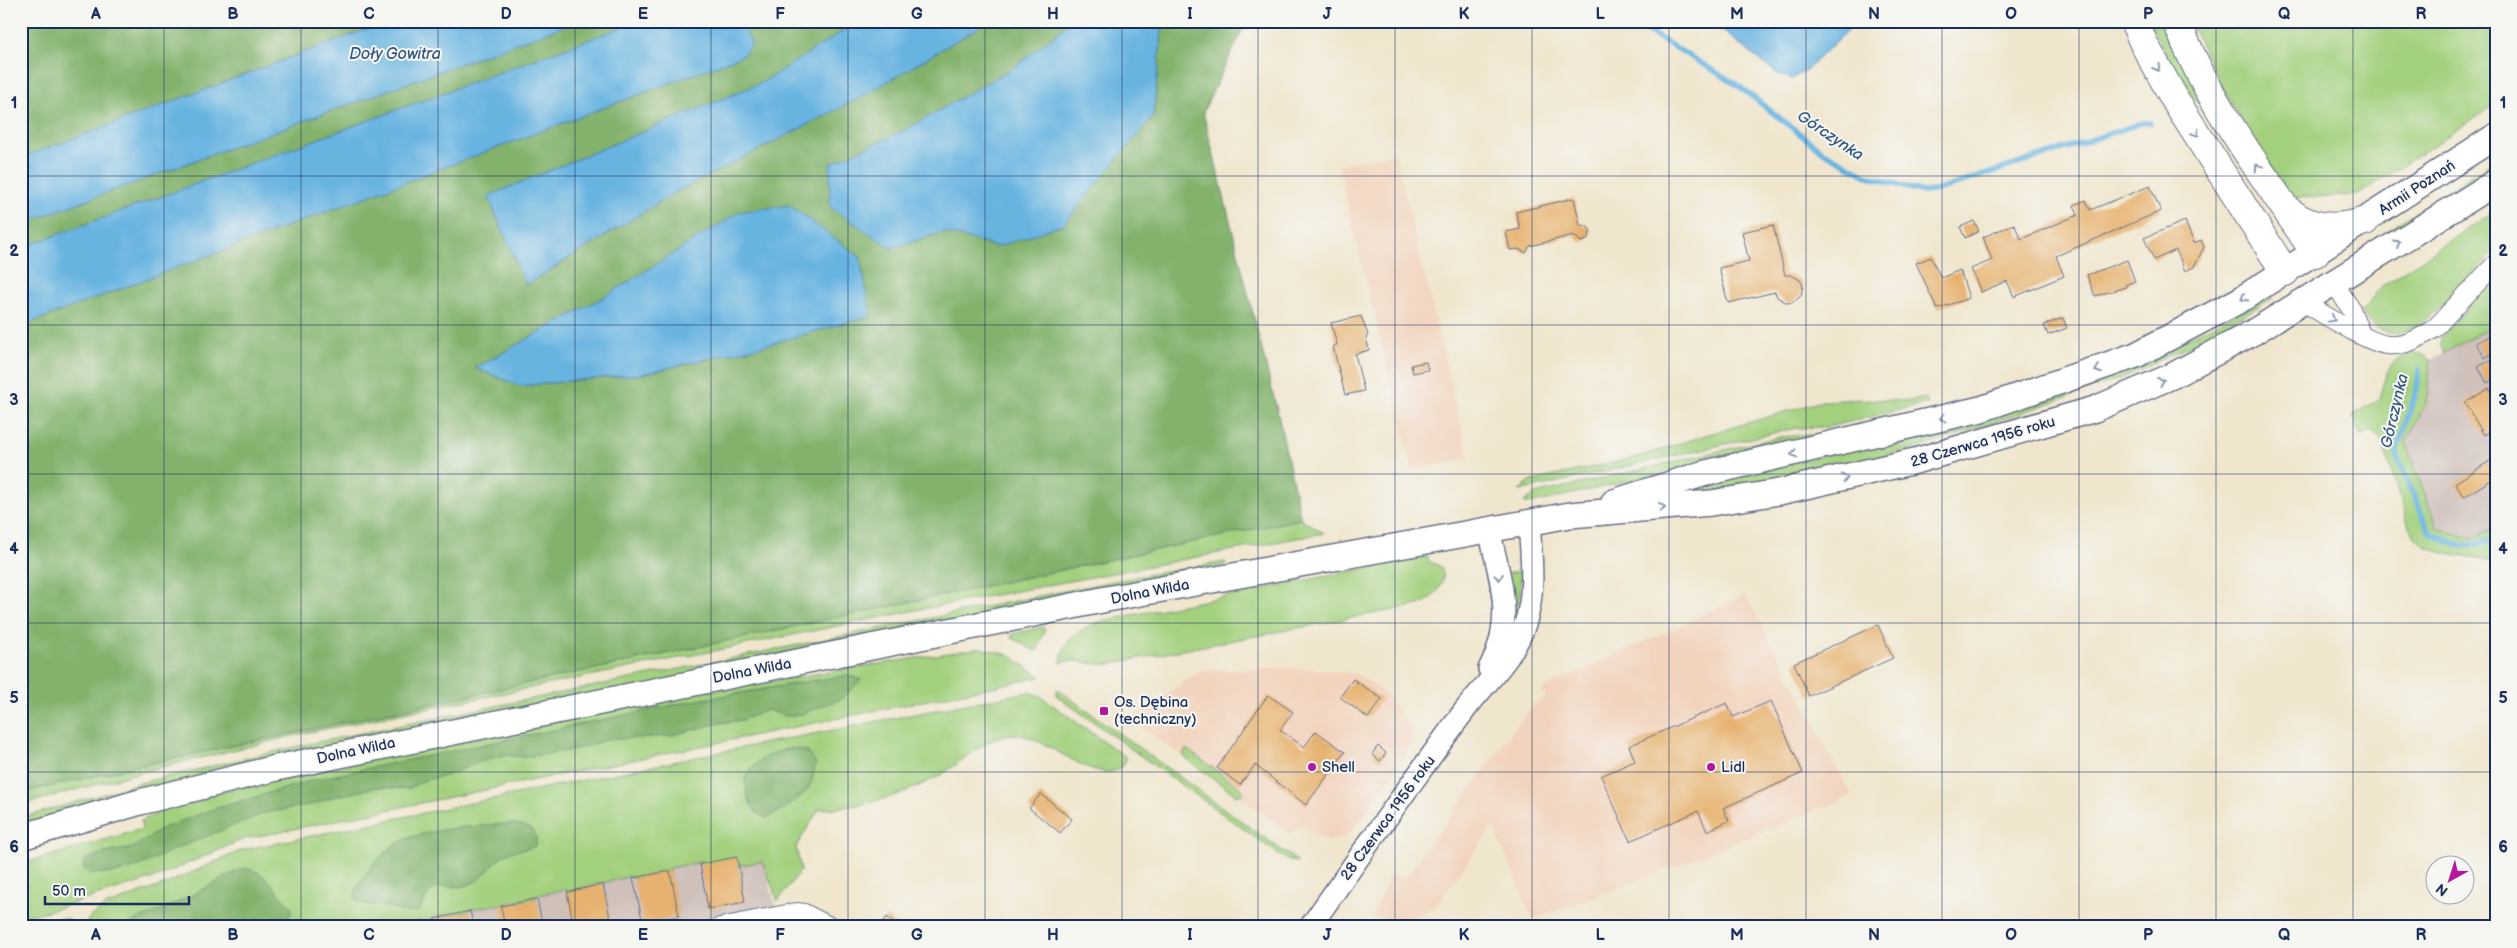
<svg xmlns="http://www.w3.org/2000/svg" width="2517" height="948" font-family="'Balsamiq Sans',sans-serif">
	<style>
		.built { fill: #f2d4be }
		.industrial { fill: #cfc0ba }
		.green { fill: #a3d07d; stroke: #5f806e }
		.forest { fill: #82b26c; stroke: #4e7065; fill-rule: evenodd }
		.water { fill: #67b4e1; stroke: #4172a0 }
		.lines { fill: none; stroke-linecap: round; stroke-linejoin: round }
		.stream { stroke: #67b4e1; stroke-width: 5.5 }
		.building { fill: #e7b26f }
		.minor-casing { stroke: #666f85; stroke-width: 20 }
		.tertiary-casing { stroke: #666f85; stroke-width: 24 }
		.secondary-casing { stroke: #666f85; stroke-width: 28 }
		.motorway-casing { stroke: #666f85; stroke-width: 30 }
		.minor { stroke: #fff; stroke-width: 18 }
		.tertiary { stroke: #fff; stroke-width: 21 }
		.secondary { stroke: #fff; stroke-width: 25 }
		.motorway { stroke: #fff; stroke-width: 28 }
		.oneway { stroke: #8d97ae }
		.grid { fill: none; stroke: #1b2f5e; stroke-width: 1; stroke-opacity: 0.55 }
		.poi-dot { fill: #b5179e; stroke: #f6f6f2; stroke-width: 2 }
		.labels { text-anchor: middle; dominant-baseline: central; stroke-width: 4; stroke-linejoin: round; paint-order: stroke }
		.street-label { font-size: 15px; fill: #1b2f5e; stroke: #f6f6f2 }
		.poi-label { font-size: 15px; fill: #1b2f5e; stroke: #f6f6f2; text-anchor: start }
		.water-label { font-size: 16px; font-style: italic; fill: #325785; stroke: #f6f6f2 }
		.neatline { fill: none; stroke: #1b2f5e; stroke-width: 2 }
		.grid-label { font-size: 16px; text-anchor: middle; font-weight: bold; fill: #1b2f5e }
	</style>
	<rect width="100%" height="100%" fill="#f6f6f2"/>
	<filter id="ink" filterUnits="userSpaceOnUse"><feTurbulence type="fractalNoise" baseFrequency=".02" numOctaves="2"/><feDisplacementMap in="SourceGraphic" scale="10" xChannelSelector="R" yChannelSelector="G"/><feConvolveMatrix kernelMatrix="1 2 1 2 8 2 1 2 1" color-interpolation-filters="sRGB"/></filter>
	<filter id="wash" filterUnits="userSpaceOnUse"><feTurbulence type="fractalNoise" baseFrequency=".0096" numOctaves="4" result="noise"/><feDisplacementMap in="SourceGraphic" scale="20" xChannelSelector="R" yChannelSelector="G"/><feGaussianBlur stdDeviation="1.12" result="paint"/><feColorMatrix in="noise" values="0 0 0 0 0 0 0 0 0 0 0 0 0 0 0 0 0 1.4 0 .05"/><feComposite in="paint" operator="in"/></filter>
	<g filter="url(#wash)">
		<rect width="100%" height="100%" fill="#f0e6ce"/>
		<!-- built -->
		<g class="built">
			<path d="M 1395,153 L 1469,459 L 1412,469 L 1338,165 Z"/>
			<path d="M 1746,595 L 1852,796 L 1676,866 L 1533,919 L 1493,826 L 1441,899 L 1432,908 L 1402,921 L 1372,918 L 1389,876 L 1406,877 L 1517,725 L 1534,704 L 1545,697 L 1542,689 Z"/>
			<path d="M 1267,668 L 1320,669 L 1357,674 L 1385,693 L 1411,728 L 1413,741 L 1404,758 L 1352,831 L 1343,838 L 1331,841 L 1322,839 L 1301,826 L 1290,833 L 1122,714 L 1131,717 L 1158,702 L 1184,681 L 1202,671 Z"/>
		</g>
		<!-- industrial -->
		<g class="industrial">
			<path d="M 2496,324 L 2496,526 L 2473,539 L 2437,528 L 2406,442 L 2426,403 L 2431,360 Z"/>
			<path d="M 762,860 L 777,909 L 677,927 L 394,927 L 469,911 L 469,909 L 535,899 L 534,896 L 566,889 L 567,892 L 633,876 L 633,878 L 669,871 L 668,868 L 701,861 L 701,864 L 739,866 Z"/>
		</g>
		<!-- green -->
		<g class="green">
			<path d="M 2149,21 L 2170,21 L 2216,129 L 2174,69 Z"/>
			<path d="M 2189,21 L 2496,21 L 2496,104 L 2358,195 L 2290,198 L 2232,106 Z"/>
			<path d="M 2496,159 L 2496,163 L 2387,236 L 2384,233 Z"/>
			<path d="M 2496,210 L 2496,250 C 2482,264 2469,278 2455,292 C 2429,320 2394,356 2361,312 L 2382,286 Z"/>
			<path d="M 2496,275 L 2496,324 L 2444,353 L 2440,344 L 2441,338 Z"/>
			<path d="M 2270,296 L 2272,295 L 2273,298 L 2197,342 L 2122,378 L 1925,446 L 1790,479 L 1652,502 L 1651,497 L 2013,410 L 2114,375 Z"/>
			<path d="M 2414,353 L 2424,355 L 2431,360 L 2426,403 L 2406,442 L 2437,528 L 2473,539 L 2496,526 L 2496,561 L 2439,552 L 2425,546 L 2414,537 L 2408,524 L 2381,439 L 2373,432 L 2361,435 L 2353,415 L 2379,399 C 2385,378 2388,356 2414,353 Z"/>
			<path d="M 1926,398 L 1928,403 L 1828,427 L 1796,428 L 1519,491 L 1528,482 L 1641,456 L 1706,435 L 1822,401 L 1859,399 L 1909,401 Z"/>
			<path d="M 1808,435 L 1826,436 L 1529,504 L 1524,502 L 1535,494 L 1780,437 Z"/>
			<path d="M 1301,519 L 1324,533 L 922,609 L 301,734 L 141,772 L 21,805 L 21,793 L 138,766 Z"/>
			<path d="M 1427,556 L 1429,561 L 1441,567 C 1449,582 1433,600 1419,605 L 1109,664 C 1095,666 1070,657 1061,663 C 1061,639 1083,627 1102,621 Z"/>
			<path d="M 1225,562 L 1226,565 L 21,826 L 21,818 L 144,782 L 303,745 L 1124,579 Z"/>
			<path d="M 1521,571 L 1520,601 L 1514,606 L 1505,574 Z"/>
			<path d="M 1043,627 L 1045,629 L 1038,649 L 1035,651 L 1011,637 L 1013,634 Z"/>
			<path d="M 980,648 L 1009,655 L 1041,677 L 244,839 L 157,877 L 52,910 L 21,917 L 21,868 L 28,862 L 142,829 L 141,821 L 181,802 L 233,789 L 696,693 Z"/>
			<path d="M 1057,689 L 1297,861 L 1297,862 L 1287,860 L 1057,696 Z"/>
			<path d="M 1028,692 L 1040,696 L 1127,758 C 1109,800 1048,735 1014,734 C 987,734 959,766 935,778 C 900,797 858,808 819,809 L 796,847 L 801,870 L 778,901 L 762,861 L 738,866 L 701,864 L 701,862 L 669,868 L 669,871 L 633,878 L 632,876 L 567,892 L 566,889 L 535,896 L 535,899 L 470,909 L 469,911 L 394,927 L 83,927 L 90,917 L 105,906 L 161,886 L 242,850 L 735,749 Z"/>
			<path d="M 1185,750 L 1188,750 L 1242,789 L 1243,794 L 1236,795 L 1186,759 L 1183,754 Z"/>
			<path d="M 59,918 L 69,919 L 81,927 L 28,927 Z"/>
		</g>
		<!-- forest -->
		<g class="forest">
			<path d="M 21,21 L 389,21 L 21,158 Z"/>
			<path d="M 578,21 L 639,21 L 21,248 L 21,224 Z"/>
			<path d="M 739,21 L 859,21 L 763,82 L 488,196 L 526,285 L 671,195 L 867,94 L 989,21 L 1072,21 L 1016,66 L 907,129 L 830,164 L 890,248 L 944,232 L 997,247 L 1153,116 L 1163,21 L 1247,21 L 1203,112 L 1278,414 L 1301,519 L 138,766 L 21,793 L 21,326 L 742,56 L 752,44 ZM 609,294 L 871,316 L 755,348 L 642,374 L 520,386 L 475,368 Z"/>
			<path d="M 847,675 L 861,680 L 843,698 L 799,715 L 785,716 L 767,710 L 743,720 L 719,723 L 669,736 L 605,740 L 573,750 L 526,757 L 505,755 L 488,759 L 445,776 L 425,780 L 408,789 L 378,787 L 332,797 L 315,804 L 264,813 L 180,847 L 137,867 L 115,873 L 91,874 L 83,868 L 85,860 L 104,853 L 133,848 L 163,828 L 214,809 L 317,779 L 692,701 Z"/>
			<path d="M 793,748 L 807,751 L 816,763 C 813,770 814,777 811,783 C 807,796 779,812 767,818 C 749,813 746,793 745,777 C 756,759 773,751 793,748 Z"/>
			<path d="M 512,824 C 525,825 541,829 535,846 C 526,850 515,849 506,854 C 494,860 488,873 478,880 C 451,898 437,869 419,911 C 403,915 394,907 379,905 C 370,903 362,906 355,899 C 354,889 361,880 367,872 C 377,859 393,843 408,838 C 439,828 479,825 512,824 Z"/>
			<path d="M 243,868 C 263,870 271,884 283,898 C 287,903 290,904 292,910 L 290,916 L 268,927 L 125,927 L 135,920 L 153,914 L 196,893 Z"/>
		</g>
		<!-- water -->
		<g class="water">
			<path d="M 389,21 L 578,21 L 21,224 L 21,158 Z"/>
			<path d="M 639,21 L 739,21 L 752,44 L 742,56 L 21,326 L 21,248 Z"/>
			<path d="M 859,21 L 989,21 L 867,94 L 671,195 L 526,285 L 488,196 L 763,82 Z"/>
			<path d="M 1072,21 L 1163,21 L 1153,116 L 1064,224 L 997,247 L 944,232 L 891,248 L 830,207 L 830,164 L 907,129 L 1016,66 Z"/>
			<path d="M 1710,21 L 1858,21 L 1806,70 L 1792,79 L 1779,75 Z"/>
			<path d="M 789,205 L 860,257 L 871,316 L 755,348 L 642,374 L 520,386 L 475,368 L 609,294 L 739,212 Z"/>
		</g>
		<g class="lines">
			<!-- stream -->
			<g class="stream">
				<path d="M 1631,21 L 1736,84 L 1822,151 L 1865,175 L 1923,192 L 1935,191 L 2142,123 L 2149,123"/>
				<path d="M 2419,370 L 2417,389 L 2397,449 L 2398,459 L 2430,533 C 2442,538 2459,548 2473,545 C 2482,544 2486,538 2496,539"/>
			</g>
		</g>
		<g id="blocks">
			<!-- building -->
			<g class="building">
				<path d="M 2150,186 L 2161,211 L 2056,256 L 2064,276 L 2014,297 L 2007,281 L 1981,292 L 1971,269 L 1992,260 L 1983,237 L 2014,224 L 2021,239 L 2078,215 L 2074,205 L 2086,200 L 2090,210 Z"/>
				<path d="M 1574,198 L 1580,225 L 1587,226 L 1591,231 L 1587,240 L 1581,242 L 1574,235 L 1530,246 L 1526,253 L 1518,249 L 1510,250 L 1506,232 L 1520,229 L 1516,212 Z"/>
				<path d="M 1974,221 L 1979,231 L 1965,238 L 1960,227 Z"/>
				<path d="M 2185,221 L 2194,243 L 2201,240 L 2204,247 L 2194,267 L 2185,271 L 2176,250 L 2154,260 L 2144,238 Z"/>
				<path d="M 1773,225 L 1785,275 L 1791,275 L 1800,280 L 1803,285 L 1801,296 L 1793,302 L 1787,303 L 1777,297 L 1775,292 L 1728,303 L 1719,268 L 1749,261 L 1742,232 Z"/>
				<path d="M 1931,257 L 1941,278 L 1960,270 L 1969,298 L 1937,309 L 1916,263 Z"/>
				<path d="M 2127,260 L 2135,281 L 2125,285 L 2126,287 L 2095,296 L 2087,275 Z"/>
				<path d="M 1361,316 L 1368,335 L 1366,338 L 1369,350 L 1355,354 L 1364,391 L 1345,395 L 1333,346 L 1337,345 L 1331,323 Z"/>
				<path d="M 2063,318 L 2067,328 L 2048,335 L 2044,325 Z"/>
				<path d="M 2492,334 L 2496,340 L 2496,351 L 2485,358 L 2476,343 Z"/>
				<path d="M 2496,357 L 2496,378 L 2487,383 L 2478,367 Z"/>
				<path d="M 1426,362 L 1428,370 L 1413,373 L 1411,365 Z"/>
				<path d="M 2489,388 L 2496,399 L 2496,428 L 2484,435 L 2465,403 Z"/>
				<path d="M 2496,457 L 2496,477 L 2464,497 L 2455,483 Z"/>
				<path d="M 1878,625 L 1893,658 L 1809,696 L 1794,663 Z"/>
				<path d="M 1353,679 L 1382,699 L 1368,718 L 1340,697 Z"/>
				<path d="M 1268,695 L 1293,712 L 1280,730 L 1304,747 L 1316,731 L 1345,752 L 1306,805 L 1255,765 L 1240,785 L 1217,768 Z"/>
				<path d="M 1771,701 L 1803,773 L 1723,808 L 1729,821 L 1707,831 L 1698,811 L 1630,841 L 1601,776 L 1635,761 L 1629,746 L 1727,703 L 1733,717 Z"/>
				<path d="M 1378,746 L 1386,753 L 1380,761 L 1372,754 Z"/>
				<path d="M 1041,794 L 1072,819 L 1060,833 L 1029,808 Z"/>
				<path d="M 737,857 L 745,902 L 708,909 L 700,864 Z"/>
				<path d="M 670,871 L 679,916 L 643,923 L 633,878 Z"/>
				<path d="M 603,884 L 612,927 L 574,927 L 567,892 Z"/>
				<path d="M 535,899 L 537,899 L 543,927 L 505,927 L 501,906 Z"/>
				<path d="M 470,911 L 474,927 L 435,927 L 434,919 Z"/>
				<path d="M 887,917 L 900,927 L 879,927 Z"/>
			</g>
		</g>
	</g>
	<g filter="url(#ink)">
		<use href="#blocks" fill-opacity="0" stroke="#666f85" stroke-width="1"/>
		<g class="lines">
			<!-- minor casing -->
			<g class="minor-casing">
				<g id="minor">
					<path d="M 2334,283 L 2351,309 L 2361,334"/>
					<path d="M 2303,302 C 2322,313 2368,343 2387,345 C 2404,347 2420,338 2434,329 L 2496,263"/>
					<path d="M 720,927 L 797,912 L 804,913 L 831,927"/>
				</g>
			</g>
			<!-- tertiary casing -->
			<g class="tertiary-casing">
				<g id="tertiary">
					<path d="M 1489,669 C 1516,619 1500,581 1489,529"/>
					<path d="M 1310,927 C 1361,854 1412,781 1465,710 C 1487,681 1513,659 1525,624 C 1536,592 1531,554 1529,522"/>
				</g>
			</g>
			<!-- secondary casing -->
			<g class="secondary-casing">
				<g id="secondary">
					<path d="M 1614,502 L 1702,474 L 1981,409 L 2136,355 L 2240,300 L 2496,136"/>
					<path d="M 21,837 L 140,802 L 276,768 L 1107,599 L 1570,515 L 1711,503 L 1779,492 L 1915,461 L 2095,409 L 2172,376 L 2252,333 L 2496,182"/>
				</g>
			</g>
			<!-- motorway casing -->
			<g class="motorway-casing">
				<g id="motorway">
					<path d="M 2134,21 L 2144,44 L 2178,105 L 2285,272"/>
					<path d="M 2177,21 C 2208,106 2267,178 2315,253"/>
					<path d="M 2289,211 C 2311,230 2338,230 2365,221"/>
				</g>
			</g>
			<!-- minor -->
			<use href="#minor" class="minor"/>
			<!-- tertiary -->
			<use href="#tertiary" class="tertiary"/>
			<!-- secondary -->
			<use href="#secondary" class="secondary"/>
			<!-- motorway -->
			<use href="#motorway" class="motorway"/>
		</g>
		<!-- one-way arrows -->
		<defs><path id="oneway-chevron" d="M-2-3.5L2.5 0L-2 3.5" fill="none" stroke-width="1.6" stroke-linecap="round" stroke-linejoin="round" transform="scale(1.25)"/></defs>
		<g class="oneway">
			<use href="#oneway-chevron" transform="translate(2157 68) rotate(61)"/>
			<use href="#oneway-chevron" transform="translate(2196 133) rotate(57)"/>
			<use href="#oneway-chevron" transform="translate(2258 167) rotate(-124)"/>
			<use href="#oneway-chevron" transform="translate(2397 243) rotate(-31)"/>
			<use href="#oneway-chevron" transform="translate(2244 298) rotate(149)"/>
			<use href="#oneway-chevron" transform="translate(2332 319) rotate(29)"/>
			<use href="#oneway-chevron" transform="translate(2098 370) rotate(160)"/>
			<use href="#oneway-chevron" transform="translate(2161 381) rotate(-24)"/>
			<use href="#oneway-chevron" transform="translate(1943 418) rotate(166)"/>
			<use href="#oneway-chevron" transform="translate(1794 454) rotate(167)"/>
			<use href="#oneway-chevron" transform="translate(1845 478) rotate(-13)"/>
			<use href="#oneway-chevron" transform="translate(1662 507) rotate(-5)"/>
			<use href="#oneway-chevron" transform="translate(1499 577) rotate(80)"/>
		</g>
	</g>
	<!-- grid -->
	<path class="grid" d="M 164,21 L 164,927M 301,21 L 301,927M 438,21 L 438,927M 575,21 L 575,927M 711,21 L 711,927M 848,21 L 848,927M 985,21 L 985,927M 1122,21 L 1122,927M 1258,21 L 1258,927M 1395,21 L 1395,927M 1532,21 L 1532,927M 1669,21 L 1669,927M 1806,21 L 1806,927M 1942,21 L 1942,927M 2079,21 L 2079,927M 2216,21 L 2216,927M 2353,21 L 2353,927M 21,176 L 2496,176M 21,325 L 2496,325M 21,474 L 2496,474M 21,623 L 2496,623M 21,772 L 2496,772"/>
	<!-- markers -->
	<g class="poi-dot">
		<rect x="1099" y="706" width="10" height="10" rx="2.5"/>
		<circle cx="1312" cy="767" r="5"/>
		<circle cx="1711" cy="767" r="5"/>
	</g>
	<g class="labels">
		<!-- street labels -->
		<g class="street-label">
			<text transform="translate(2417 188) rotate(-33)">Armii Poznań</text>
			<text transform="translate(1983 442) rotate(-16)">28 Czerwca 1956 roku</text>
			<text transform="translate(1150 592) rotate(-11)">Dolna Wilda</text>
			<text transform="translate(752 671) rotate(-11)">Dolna Wilda</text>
			<text transform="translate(356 751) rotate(-12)">Dolna Wilda</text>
			<text transform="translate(1388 818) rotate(-54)">28 Czerwca 1956 roku</text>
		</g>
		<!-- poi labels -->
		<g class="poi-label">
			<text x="1114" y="702">Os. Dębina<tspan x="1114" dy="17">(techniczny)</tspan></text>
			<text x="1322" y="767">Shell</text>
			<text x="1721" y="767">Lidl</text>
		</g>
		<!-- water labels -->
		<g class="water-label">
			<text x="395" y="54">Doły Gowitra</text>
			<text transform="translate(1830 136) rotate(34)">Górczynka</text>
			<text transform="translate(2395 411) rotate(-77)">Górczynka</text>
		</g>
	</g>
	<!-- margin -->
	<rect width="2517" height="948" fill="none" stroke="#f6f6f2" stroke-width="55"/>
	<!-- north arrow -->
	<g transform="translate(2450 880) rotate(219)"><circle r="24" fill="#f6f6f2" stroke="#9ea6b7"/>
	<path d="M0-4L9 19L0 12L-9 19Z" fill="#b5179e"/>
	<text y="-8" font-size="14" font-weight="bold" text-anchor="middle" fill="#1b2f5e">N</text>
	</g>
	<!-- scale -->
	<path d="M45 896v8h144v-8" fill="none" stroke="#1b2f5e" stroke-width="2.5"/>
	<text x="52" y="896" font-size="15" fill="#1b2f5e" stroke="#f6f6f2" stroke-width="4" paint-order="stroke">50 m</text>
	<rect x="28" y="28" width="2462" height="892" class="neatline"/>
	<g class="grid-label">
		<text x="96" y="19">A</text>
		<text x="233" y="19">B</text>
		<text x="369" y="19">C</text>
		<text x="506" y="19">D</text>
		<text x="643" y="19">E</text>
		<text x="780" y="19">F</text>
		<text x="917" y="19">G</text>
		<text x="1053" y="19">H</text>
		<text x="1190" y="19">I</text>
		<text x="1327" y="19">J</text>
		<text x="1464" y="19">K</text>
		<text x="1600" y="19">L</text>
		<text x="1737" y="19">M</text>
		<text x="1874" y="19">N</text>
		<text x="2011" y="19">O</text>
		<text x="2148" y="19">P</text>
		<text x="2284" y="19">Q</text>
		<text x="2421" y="19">R</text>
		<text x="14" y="108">1</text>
		<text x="2503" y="108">1</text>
		<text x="14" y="256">2</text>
		<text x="2503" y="256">2</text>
		<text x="14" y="405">3</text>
		<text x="2503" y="405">3</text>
		<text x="14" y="554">4</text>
		<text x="2503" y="554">4</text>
		<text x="14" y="703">5</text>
		<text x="2503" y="703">5</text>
		<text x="14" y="852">6</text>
		<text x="2503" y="852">6</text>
		<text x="96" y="940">A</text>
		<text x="233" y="940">B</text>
		<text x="369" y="940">C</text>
		<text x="506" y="940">D</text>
		<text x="643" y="940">E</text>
		<text x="780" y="940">F</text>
		<text x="917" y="940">G</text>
		<text x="1053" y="940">H</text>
		<text x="1190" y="940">I</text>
		<text x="1327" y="940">J</text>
		<text x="1464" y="940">K</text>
		<text x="1600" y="940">L</text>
		<text x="1737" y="940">M</text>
		<text x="1874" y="940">N</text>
		<text x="2011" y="940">O</text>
		<text x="2148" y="940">P</text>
		<text x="2284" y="940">Q</text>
		<text x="2421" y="940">R</text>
	</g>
</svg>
